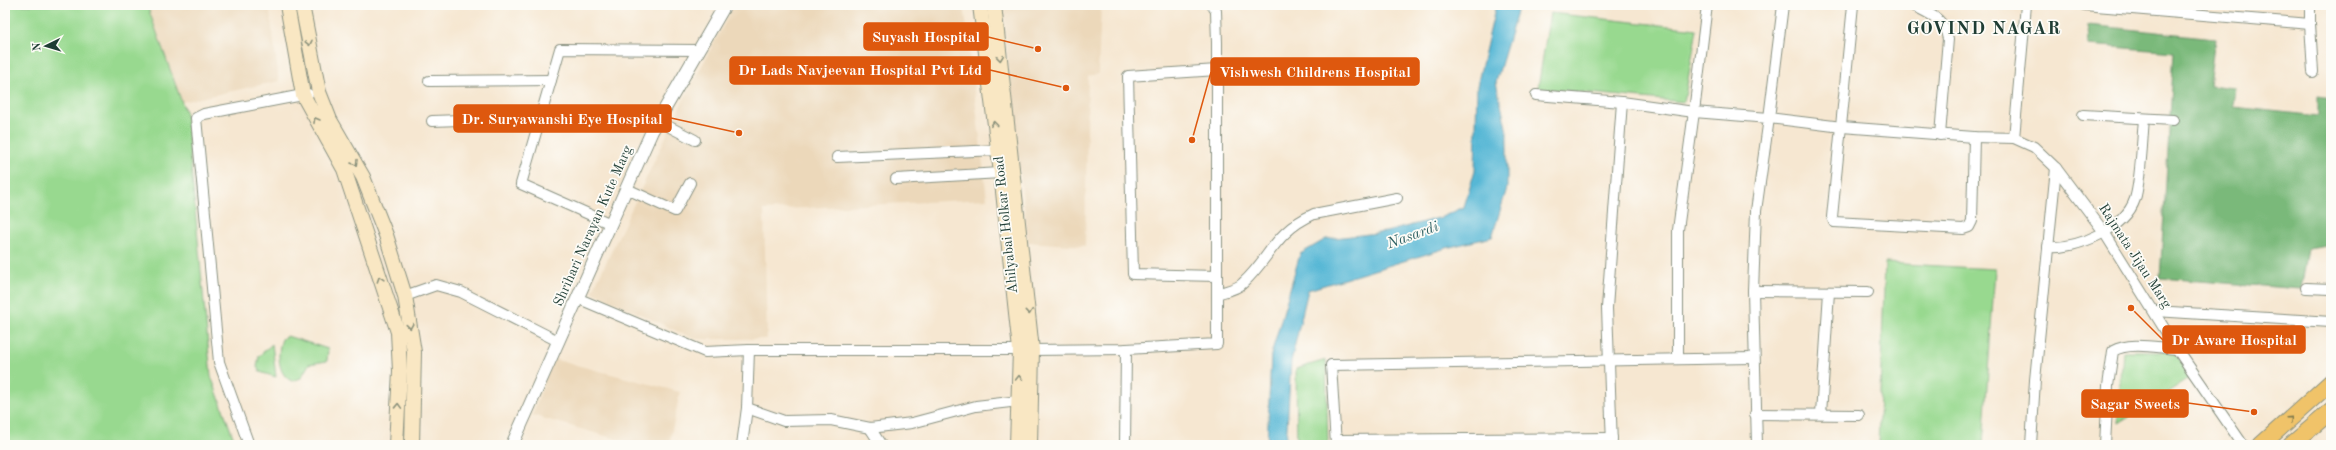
<svg xmlns="http://www.w3.org/2000/svg" width="2336" height="450" font-family="'Old Standard TT',serif">
	<style>
		.built { fill: #ecd8ba }
		.green { fill: #98d98f; stroke: #5c8b62 }
		.forest { fill: #7ab97a; stroke: #4c7b57 }
		.water { fill: #57b7d5; stroke: #3b7a84 }
		.lines { fill: none; stroke-linecap: round; stroke-linejoin: round }
		.minor-casing { stroke: #8a9282; stroke-width: 12 }
		.tertiary-casing { stroke: #8a9282; stroke-width: 14 }
		.secondary-casing { stroke: #8a9282; stroke-width: 16 }
		.primary-casing { stroke: #8a9282; stroke-width: 18 }
		.minor { stroke: #fff; stroke-width: 10 }
		.tertiary { stroke: #fff; stroke-width: 12 }
		.secondary { stroke: #f9e7c3; stroke-width: 14 }
		.primary { stroke: #f0c369; stroke-width: 16 }
		.oneway { stroke: #8c927c }
		.oneway2 { stroke: #7d794c }
		.labels { text-anchor: middle; dominant-baseline: central; stroke-width: 3.5; stroke-linejoin: round; paint-order: stroke }
		.street-label { font-size: 14px; fill: #1f3d34; stroke: #fdfcf7 }
		.water-label { font-size: 15px; font-style: italic; fill: #306264; stroke: #fdfcf7 }
		.district-label { font-size: 18px; font-weight: bold; letter-spacing: 1px; fill: #1f3d34; stroke: #fdfcf7 }
		.leader { fill: none; stroke: #de580e; stroke-width: 1.5 }
		.callout-dot { fill: #de580e; stroke: #fdfcf7; stroke-width: 1.5 }
		.callout { fill: #de580e; stroke: #de580e; stroke-width: 1.5 }
		.callout-label { font-size: 15px; text-anchor: middle; font-weight: bold; fill: #fff }
	</style>
	<rect width="100%" height="100%" fill="#fdfcf7"/>
	<filter id="ink" filterUnits="userSpaceOnUse"><feTurbulence type="fractalNoise" baseFrequency=".025" numOctaves="2"/><feDisplacementMap in="SourceGraphic" scale="8" xChannelSelector="R" yChannelSelector="G"/><feConvolveMatrix kernelMatrix="1 2 1 2 8 2 1 2 1" color-interpolation-filters="sRGB"/></filter>
	<filter id="wash" filterUnits="userSpaceOnUse"><feTurbulence type="fractalNoise" baseFrequency=".012" numOctaves="4" result="noise"/><feDisplacementMap in="SourceGraphic" scale="16" xChannelSelector="R" yChannelSelector="G"/><feGaussianBlur stdDeviation="0.9" result="paint"/><feColorMatrix in="noise" values="0 0 0 0 0 0 0 0 0 0 0 0 0 0 0 0 0 1.4 0 .05"/><feComposite in="paint" operator="in"/></filter>
	<g filter="url(#wash)">
		<rect width="100%" height="100%" fill="#f6e7d1"/>
		<!-- built -->
		<g class="built">
			<path d="M 147,5 L 269,5 L 279,81 L 182,102 Z"/>
			<path d="M 734,5 L 964,5 L 987,199 L 764,210 L 767,339 L 694,339 L 592,292 L 682,103 Z"/>
			<path d="M 1001,5 L 1101,5 L 1098,74 L 1088,76 L 1085,246 L 1028,242 Z"/>
			<path d="M 553,359 L 680,392 L 669,445 L 637,445 L 532,415 Z"/>
		</g>
		<!-- green -->
		<g class="green">
			<path d="M 5,5 L 147,5 L 186,114 L 211,376 L 236,445 L 5,445 Z"/>
			<path d="M 1550,13 L 1697,29 L 1684,102 L 1538,88 Z"/>
			<path d="M 1885,263 L 1995,269 L 1983,445 L 1878,445 Z"/>
			<path d="M 287,336 L 328,349 L 327,361 L 309,364 L 301,378 L 292,381 C 277,375 277,352 282,339 Z"/>
			<path d="M 272,344 L 276,377 L 260,372 L 257,367 L 259,356 Z"/>
			<path d="M 2123,351 L 2174,351 L 2190,378 L 2118,423 Z"/>
			<path d="M 1326,360 L 1328,445 L 1297,445 L 1296,369 Z"/>
		</g>
		<!-- forest -->
		<path class="forest" d="M 2088,25 L 2215,38 L 2209,85 L 2235,88 L 2233,107 L 2318,116 L 2318,97 L 2331,99 L 2331,229 L 2327,246 L 2308,249 L 2301,289 L 2160,278 L 2174,52 L 2089,45 Z"/>
		<!-- water -->
		<path class="water" d="M 1496,5 L 1519,5 L 1496,82 L 1507,132 L 1507,188 L 1492,237 L 1450,247 L 1308,290 L 1291,361 L 1286,445 L 1267,445 L 1271,355 L 1300,254 L 1326,239 L 1386,232 L 1442,217 L 1464,207 L 1475,170 L 1477,86 Z"/>
	</g>
	<g filter="url(#ink)">
		<g class="lines">
			<!-- minor casing -->
			<g class="minor-casing">
				<g id="minor">
					<path d="M 1707,5 L 1694,112 L 1769,118 L 1756,211 L 1753,291 L 1757,445"/>
					<path d="M 1783,5 L 1769,118 L 1842,127 L 1974,137 L 2014,138 L 2034,147 L 2056,168 L 2104,232 L 2177,349 L 2243,445"/>
					<path d="M 1853,5 L 1832,217 L 1834,222 L 1963,229 L 1969,227 L 1972,221 L 1974,137"/>
					<path d="M 1913,5 C 1930,15 1944,17 1948,39 L 1940,135"/>
					<path d="M 2084,5 L 2310,24 L 2310,5"/>
					<path d="M 2310,24 L 2313,72"/>
					<path d="M 429,81 L 551,80"/>
					<path d="M 1536,95 L 1622,102 L 1694,112 L 1678,230 L 1678,359"/>
					<path d="M 2083,115 L 2173,120"/>
					<path d="M 432,121 L 540,117"/>
					<path d="M 658,121 L 695,140"/>
					<path d="M 2014,138 L 2026,5"/>
					<path d="M 837,157 L 998,150"/>
					<path d="M 896,179 L 1001,173"/>
					<path d="M 627,189 L 675,211 L 690,183"/>
					<path d="M 611,224 L 521,184 L 560,49 L 699,50"/>
					<path d="M 2048,247 C 2077,249 2125,229 2135,199 C 2141,180 2142,140 2144,119"/>
					<path d="M 1217,276 L 1133,274 L 1128,76 L 1217,70"/>
					<path d="M 2306,288 L 2331,289"/>
					<path d="M 1753,291 L 1868,292"/>
					<path d="M 1217,294 C 1225,291 1238,289 1243,283 C 1271,257 1274,232 1314,214 L 1397,198"/>
					<path d="M 405,296 L 436,285 L 461,292 L 558,341"/>
					<path d="M 577,298 L 705,352 L 749,350 L 1032,350 L 1126,349 L 1217,344 L 1217,43 L 1216,11 L 1212,5"/>
					<path d="M 2155,311 L 2331,322"/>
					<path d="M 749,350 L 747,408 L 784,421 L 831,420 L 870,428 L 912,423 L 976,406 L 1019,401"/>
					<path d="M 1755,414 L 1859,415"/>
					<path d="M 1821,414 L 1829,292"/>
					<path d="M 870,428 L 881,445"/>
					<path d="M 1336,440 L 1612,438"/>
					<path d="M 249,445 L 219,362 L 196,118 L 204,114 L 308,94"/>
					<path d="M 742,445 L 747,408"/>
					<path d="M 1125,445 L 1126,349"/>
					<path d="M 1336,445 L 1331,365 L 1753,358"/>
					<path d="M 1612,445 L 1607,308 L 1622,102"/>
					<path d="M 2031,445 L 2035,380 L 2056,168"/>
					<path d="M 2105,445 L 2108,386 L 2113,351 C 2130,341 2158,348 2177,349"/>
				</g>
			</g>
			<!-- tertiary casing -->
			<g class="tertiary-casing">
				<path id="tertiary" d="M 512,445 L 652,131 L 725,5"/>
			</g>
			<!-- secondary casing -->
			<g class="secondary-casing">
				<g id="secondary">
					<path d="M 287,5 L 303,95 L 344,169 L 398,332 L 400,371 L 396,445"/>
					<path d="M 302,5 L 319,92 L 330,120 L 363,177 L 386,235 L 405,296 L 414,352 L 412,445"/>
					<path d="M 980,5 L 1001,173 L 1020,350 L 1017,445"/>
					<path d="M 994,5 L 1032,350 L 1030,445"/>
				</g>
			</g>
			<!-- primary casing -->
			<g class="primary-casing">
				<g id="primary">
					<path d="M 2261,445 L 2331,382"/>
					<path d="M 2291,445 L 2331,411"/>
				</g>
			</g>
			<!-- minor -->
			<use href="#minor" class="minor"/>
			<!-- tertiary -->
			<use href="#tertiary" class="tertiary"/>
			<!-- secondary -->
			<use href="#secondary" class="secondary"/>
			<!-- primary -->
			<use href="#primary" class="primary"/>
		</g>
		<!-- one-way arrows -->
		<defs><path id="oneway-chevron" d="M-2-3.5L2.5 0L-2 3.5" fill="none" stroke-width="1.6" stroke-linecap="round" stroke-linejoin="round"/></defs>
		<g class="oneway">
			<use href="#oneway-chevron" transform="translate(309 43) rotate(78)"/>
			<use href="#oneway-chevron" transform="translate(1000 58) rotate(84)"/>
			<use href="#oneway-chevron" transform="translate(316 120) rotate(-120)"/>
			<use href="#oneway-chevron" transform="translate(994 124) rotate(-97)"/>
			<use href="#oneway-chevron" transform="translate(355 163) rotate(60)"/>
			<use href="#oneway-chevron" transform="translate(380 279) rotate(-108)"/>
			<use href="#oneway-chevron" transform="translate(1029 312) rotate(84)"/>
			<use href="#oneway-chevron" transform="translate(410 326) rotate(81)"/>
			<use href="#oneway-chevron" transform="translate(1019 378) rotate(-89)"/>
			<use href="#oneway-chevron" transform="translate(398 406) rotate(-88)"/>
		</g>
		<use class="oneway2" href="#oneway-chevron" transform="translate(2290 419) rotate(-42)"/>
	</g>
	<g class="labels">
		<!-- street labels -->
		<g class="street-label">
			<text transform="translate(1006 225) rotate(-96)">Ahilyabai Holkar Road</text>
			<text transform="translate(593 226) rotate(-66)">Shrihari Narayan Kute Marg</text>
			<text transform="translate(2135 256) rotate(57)">Rajmata Jijau Marg</text>
		</g>
		<!-- water labels -->
		<g class="water-label">
			<text transform="translate(1413 236) rotate(-20)">Nasardi</text>
		</g>
		<!-- district labels -->
		<g class="district-label">
			<text x="1984" y="29">GOVIND NAGAR</text>
		</g>
	</g>
	<!-- callouts -->
	<path class="leader" d="M1038 49L988 37M1066 88L990 70M1192 140L1211 72M739 133L671 118M2131 308L2163 340M2254 412L2188 403"/>
	<g class="callout-dot">
		<circle cx="1038" cy="49" r="4"/>
		<circle cx="1066" cy="88" r="4"/>
		<circle cx="1192" cy="140" r="4"/>
		<circle cx="739" cy="133" r="4"/>
		<circle cx="2131" cy="308" r="4"/>
		<circle cx="2254" cy="412" r="4"/>
	</g>
	<g class="callout">
		<rect x="864" y="23" width="124" height="27" rx="4"/>
		<rect x="730" y="57" width="260" height="27" rx="4"/>
		<rect x="1211" y="58" width="208" height="27" rx="4"/>
		<rect x="454" y="105" width="217" height="27" rx="4"/>
		<rect x="2163" y="326" width="142" height="27" rx="4"/>
		<rect x="2082" y="390" width="106" height="27" rx="4"/>
	</g>
	<g class="callout-label">
		<text x="926" y="42">Suyash Hospital</text>
		<text x="860" y="75">Dr Lads Navjeevan Hospital Pvt Ltd</text>
		<text x="1315" y="77">Vishwesh Childrens Hospital</text>
		<text x="562" y="124">Dr. Suryawanshi Eye Hospital</text>
		<text x="2234" y="345">Dr Aware Hospital</text>
		<text x="2135" y="409">Sagar Sweets</text>
	</g>
	<!-- margin -->
	<rect width="2336" height="450" fill="none" stroke="#fdfcf7" stroke-width="20"/>
	<!-- north arrow -->
	<g transform="translate(46 46) rotate(265)" stroke="#fdfcf7" stroke-width="3" paint-order="stroke">
	<path d="M0-3L7 15L0 10L-7 15Z" fill="#1f3d34"/>
	<text y="-6" font-size="11" font-weight="bold" text-anchor="middle" fill="#1f3d34">N</text>
	</g>
</svg>
